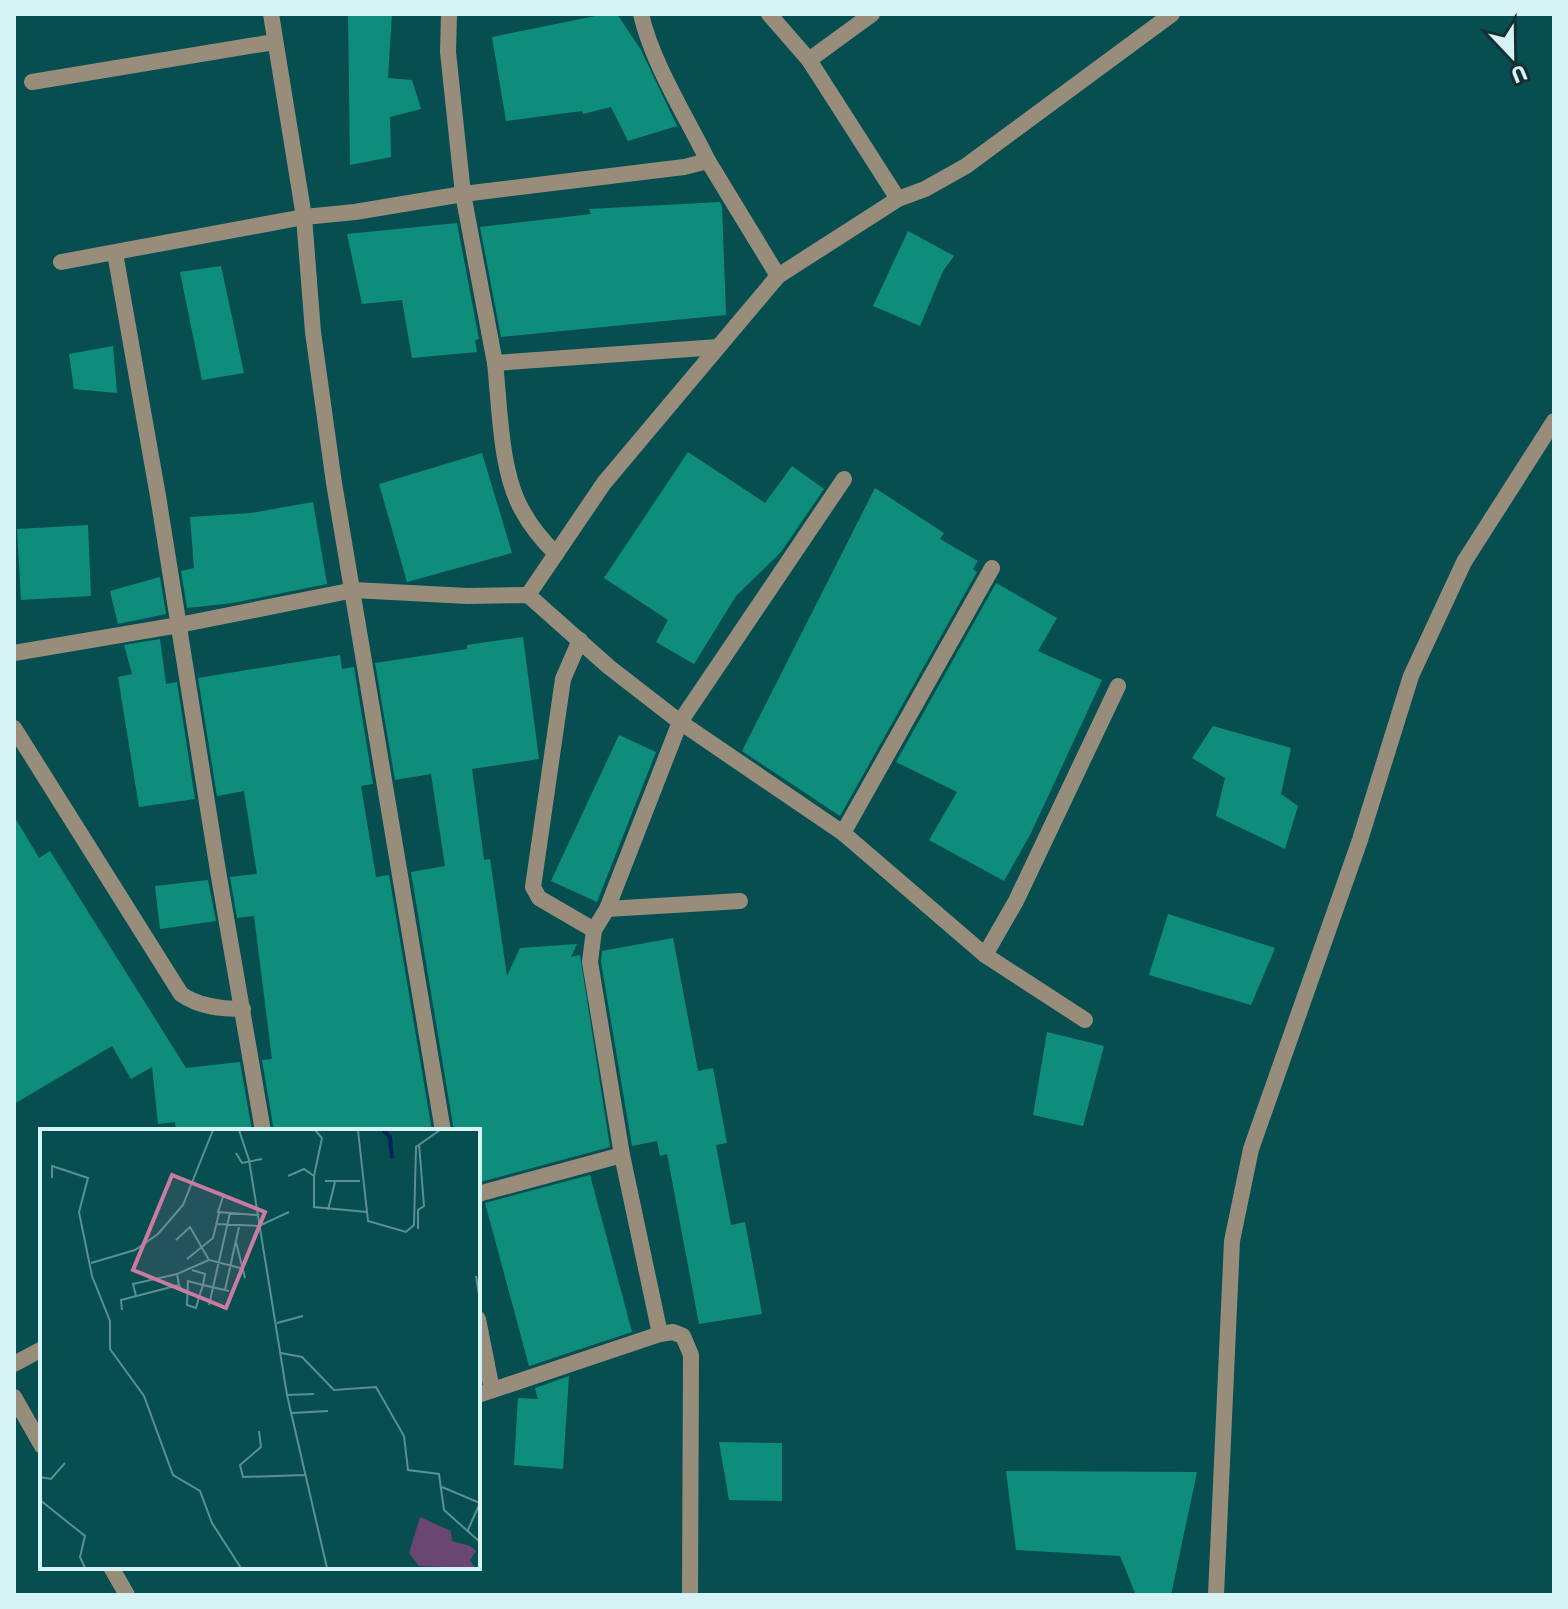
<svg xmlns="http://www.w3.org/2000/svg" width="1568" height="1609" font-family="Signika,sans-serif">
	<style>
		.building { fill: #0f8d7b }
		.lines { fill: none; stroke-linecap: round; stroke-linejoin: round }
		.minor { stroke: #988d7b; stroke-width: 16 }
		.inset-river { fill: none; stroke: #012458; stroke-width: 4 }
		.inset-road { fill: none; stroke: #599092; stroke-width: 2 }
		.view { fill: #cb7ba0; fill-opacity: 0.15; stroke: #cb7ba0; stroke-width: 4 }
		.inset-edge { fill: none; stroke: #d5f3f4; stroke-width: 4 }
	</style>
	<rect width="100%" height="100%" fill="#074e51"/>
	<!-- building -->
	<g class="building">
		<path d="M 348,14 L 392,14 L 388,78 L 412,80 L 421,109 L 390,117 L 391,157 L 350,165 Z"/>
		<path d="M 605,14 L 617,14 L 641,50 L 677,126 L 628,141 L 611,107 L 583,114 L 582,111 L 506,121 L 492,37 Z"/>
		<path d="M 720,202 L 722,206 L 726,315 L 501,337 L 480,227 L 591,214 L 589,209 Z"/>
		<path d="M 457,223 L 479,339 L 475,340 L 477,352 L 412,358 L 402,300 L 362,304 L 347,234 Z"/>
		<path d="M 908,231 L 954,256 L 943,271 L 920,326 L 873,306 Z"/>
		<path d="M 221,266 L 244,373 L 202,380 L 180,272 Z"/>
		<path d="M 113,346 L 117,393 L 74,389 L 69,354 Z"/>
		<path d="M 688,452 L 765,503 L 792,466 L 824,489 L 781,552 L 736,596 L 694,664 L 656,642 L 668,620 L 604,578 Z"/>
		<path d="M 482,453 L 512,553 L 407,582 L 379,484 Z"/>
		<path d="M 875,488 L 944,533 L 940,539 L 978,561 L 973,569 L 977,572 L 840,816 L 742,751 Z"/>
		<path d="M 313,502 L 327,584 L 233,603 L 187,608 L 181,571 L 194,568 L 190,517 L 251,513 Z"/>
		<path d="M 88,525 L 91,596 L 21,600 L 17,529 Z"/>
		<path d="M 160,577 L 166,614 L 118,624 L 110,591 Z"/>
		<path d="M 996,583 L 1057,618 L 1038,651 L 1102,680 L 1031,833 L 1004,881 L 929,840 L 957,792 L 896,762 Z"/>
		<path d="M 523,637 L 539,759 L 472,769 L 484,860 L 490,859 L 507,976 L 520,948 L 577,944 L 571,957 L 580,955 L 610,1147 L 480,1182 L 478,1131 L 454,1131 L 411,872 L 445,866 L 431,774 L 395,780 L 375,663 L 467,649 L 467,645 Z"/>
		<path d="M 160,639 L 166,684 L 177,682 L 195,799 L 139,807 L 118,677 L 132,674 L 124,645 Z"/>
		<path d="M 340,655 L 342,669 L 354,667 L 373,784 L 361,786 L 376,877 L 389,875 L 432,1131 L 274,1131 L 262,1060 L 272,1059 L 254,916 L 237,918 L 230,877 L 257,874 L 244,791 L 217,796 L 198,678 Z"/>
		<path d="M 1213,726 L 1291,748 L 1281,794 L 1298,806 L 1285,849 L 1216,816 L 1225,778 L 1192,758 Z"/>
		<path d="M 619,735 L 656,752 L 597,902 L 551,881 Z"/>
		<path d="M 14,816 L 39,858 L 50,851 L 186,1068 L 240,1062 L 252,1131 L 176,1131 L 175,1122 L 158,1124 L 152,1067 L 131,1079 L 112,1046 L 14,1104 Z"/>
		<path d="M 208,880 L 216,921 L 160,929 L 155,886 Z"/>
		<path d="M 1168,914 L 1275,948 L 1251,1005 L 1149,975 Z"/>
		<path d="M 673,938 L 698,1071 L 713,1068 L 727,1143 L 716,1145 L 731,1225 L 745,1222 L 762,1314 L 699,1324 L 667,1154 L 660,1156 L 657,1141 L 632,1146 L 601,962 L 602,951 Z"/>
		<path d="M 1047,1032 L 1104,1046 L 1083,1126 L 1033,1115 Z"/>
		<path d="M 590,1175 L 632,1332 L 529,1366 L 485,1203 Z"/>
		<path d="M 569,1376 L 563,1469 L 514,1465 L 518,1398 L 538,1399 L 535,1388 Z"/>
		<path d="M 719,1442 L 782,1443 L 782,1501 L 729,1500 Z"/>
		<path d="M 1006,1471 L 1197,1472 L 1171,1595 L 1136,1595 L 1120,1556 L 1016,1550 Z"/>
	</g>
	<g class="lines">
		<!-- minor -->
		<g class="minor">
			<path d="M 271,14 L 304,217 L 313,332 L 334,483 L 443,1131"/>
			<path d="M 641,14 C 652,63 686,116 708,161 L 684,167 L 463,194 L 495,363 L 718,347"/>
			<path d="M 769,14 L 809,60"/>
			<path d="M 32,82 L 274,42"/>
			<path d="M 708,161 L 778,276"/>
			<path d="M 898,199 L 925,189 L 966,166 L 1172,14"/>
			<path d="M 115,253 L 158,496 L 218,871 L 263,1131"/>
			<path d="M 61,262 L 304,217 L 355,212 L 463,194 L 448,52 L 449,14"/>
			<path d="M 495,363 C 500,408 500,471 522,510 C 531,527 543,541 556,554"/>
			<path d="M 528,595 L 604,483 L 778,276 L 898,199 L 809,60 L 872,14"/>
			<path d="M 580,640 L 563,679 L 533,887 L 539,898 L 594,930"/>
			<path d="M 14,653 L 179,625 L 354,590 L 467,596 L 528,595 L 609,667 L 680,722 L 843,833 L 985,955 L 1016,901 L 1118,686"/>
			<path d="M 14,728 L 181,994 C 199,1007 222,1009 243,1009"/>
			<path d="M 843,833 L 992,568"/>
			<path d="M 607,909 L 740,901"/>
			<path d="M 985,955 L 1085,1020"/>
			<path d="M 478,1194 L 622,1155"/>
			<path d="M 478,1319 L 492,1390"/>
			<path d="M 660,1334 L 622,1155 L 590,962 L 594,930 L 607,909 L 680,722 L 844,479"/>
			<path d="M 14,1364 L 42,1349"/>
			<path d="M 478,1395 L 660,1334 L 673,1332 L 683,1336 L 691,1355 L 690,1595"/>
			<path d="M 14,1397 L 42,1446"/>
			<path d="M 111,1567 L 127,1595"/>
			<path d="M 1216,1595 L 1232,1241 L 1251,1149 L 1360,840 L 1411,676 L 1464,562 L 1554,421"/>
		</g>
	</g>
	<!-- overview -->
	<g transform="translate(40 1129)">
		<rect width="440" height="440" fill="#074e51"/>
		<path d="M 380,388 L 411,402 L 412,412 L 430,417 L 436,422 L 430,431 L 435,439 L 379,437 L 369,424 Z" fill="#6a4773"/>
		<path class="inset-river" d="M 343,1 L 350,8 L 352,29"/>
		<path class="inset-road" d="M 199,1 L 209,31 L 247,266 L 287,439M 318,1 L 328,92 L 366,103 L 374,96 L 376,18 L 400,1M 196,24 L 202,34 L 222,30M 248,47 L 264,40 L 274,47 L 274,78 L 327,83M 274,47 L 282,9 L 275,1M 12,49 L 12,37 L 48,49 L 39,83 L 52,147 L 70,192 L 70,220 L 104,267 L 133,346 L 160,362 L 172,394 L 201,439M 285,52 L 320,52M 184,65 L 178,83 L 217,86M 288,81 L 295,53M 177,95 L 219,97 L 249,83M 378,100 L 378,81 L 384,77 L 379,15M 136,111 L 150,98 L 169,131 L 204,140M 196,113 L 205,149M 147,130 L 173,109 L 179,84M 51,134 L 95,121 L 118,105 L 143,76 L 173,1M 152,141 L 165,145 L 163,156 L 148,152 L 147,176 L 156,179 L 159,168M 436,147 L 440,172M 139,156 L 142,162 L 159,168 L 163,156 L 189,162M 185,161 L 199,98M 96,167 L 93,155 L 137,145M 169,176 L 190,84M 82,181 L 81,171 L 139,156 L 137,145 L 169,131M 237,194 L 263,187M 241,224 L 262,228 L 294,261 L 336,258 L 364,307 L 368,341 L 399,345 L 404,381 L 440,413M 247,266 L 274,265M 252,284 L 288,282M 219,302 L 221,318 L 200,336 L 203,348 L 265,346M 0,348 L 11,350 L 25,334M 402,358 L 440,374 L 427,403M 0,371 L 45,407 L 40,428 L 45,439"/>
		<path class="view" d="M 132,46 L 225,83 L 186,179 L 93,141 Z"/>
		<rect width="440" height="440" class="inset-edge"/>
	</g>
	<!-- border -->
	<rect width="1568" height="1609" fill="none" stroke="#d5f3f4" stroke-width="32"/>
	<!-- north arrow -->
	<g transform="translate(1512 56) rotate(158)" stroke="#162f30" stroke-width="6" paint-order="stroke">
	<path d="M0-6L14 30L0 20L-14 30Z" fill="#d5f3f4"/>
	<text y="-12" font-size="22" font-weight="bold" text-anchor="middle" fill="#d5f3f4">U</text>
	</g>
</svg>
